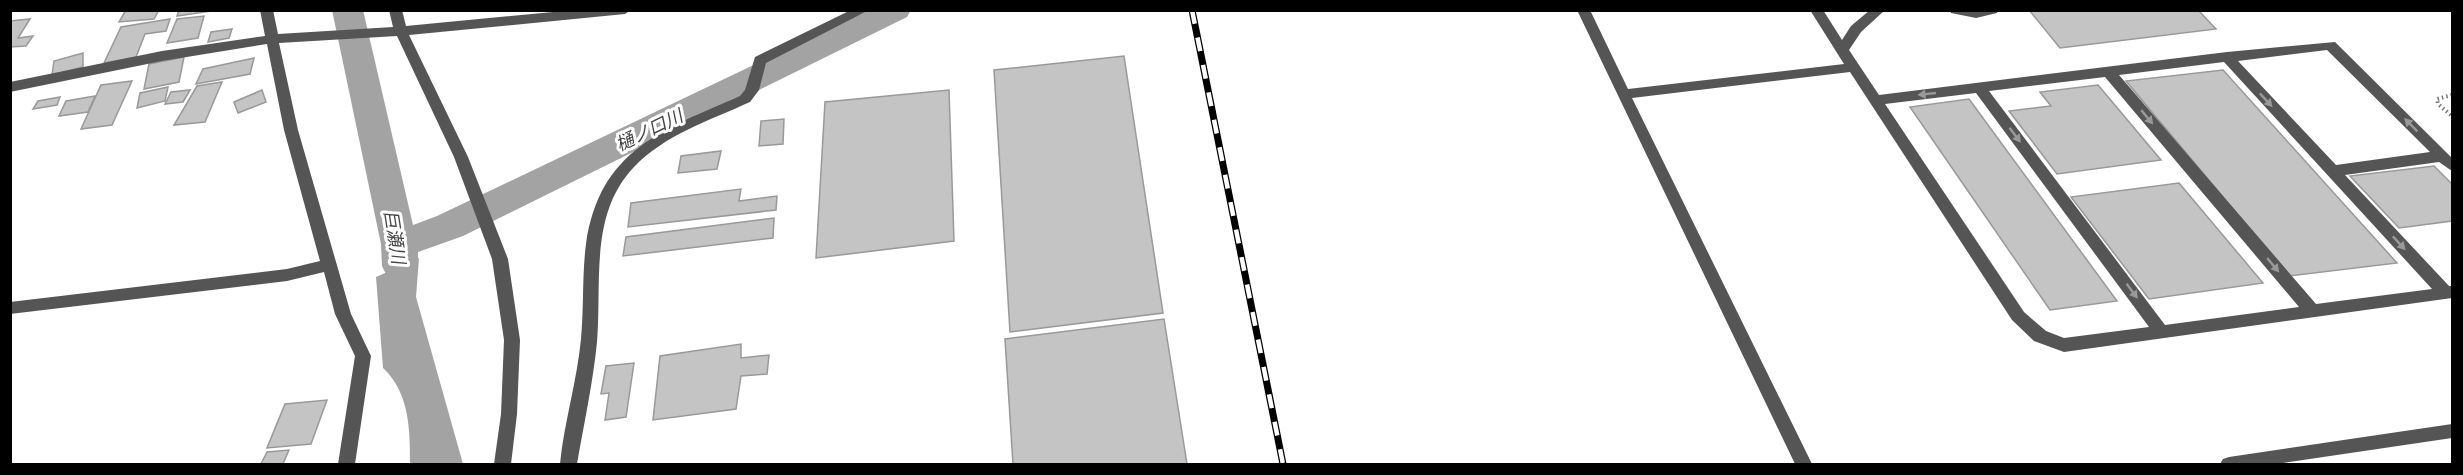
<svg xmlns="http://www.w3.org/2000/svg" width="2463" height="475" font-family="'PT Sans Narrow','Noto Sans JP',sans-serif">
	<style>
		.water { fill: #a3a3a3 }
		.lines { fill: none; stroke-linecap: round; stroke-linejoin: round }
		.river { fill: #a3a3a3; fill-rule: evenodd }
		.building { fill: #c4c4c4; stroke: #999; stroke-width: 1.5 }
		.path { stroke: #777; stroke-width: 4; stroke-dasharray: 1.5 3; stroke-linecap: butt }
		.minor { fill: #555; fill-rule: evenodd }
		.rail-casing { stroke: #000; stroke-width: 7 }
		.rail { stroke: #fff; stroke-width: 4.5; stroke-dasharray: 14; stroke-linecap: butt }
		.oneway { fill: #999 }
		.labels { text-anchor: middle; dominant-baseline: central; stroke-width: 6; stroke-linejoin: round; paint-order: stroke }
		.water-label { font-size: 18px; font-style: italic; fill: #444; stroke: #fff }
	</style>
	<rect width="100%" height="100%" fill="#fff"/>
	<!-- water -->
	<path class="water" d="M 419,258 L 416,297 L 463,464 L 410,464 C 410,431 410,393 383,368 L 376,277 Z"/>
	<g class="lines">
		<!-- river -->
		<path class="river" d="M 332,10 L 363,10 L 413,225 L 437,216 L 869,10 L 911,10 L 907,17 L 463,236 L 418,252 L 418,266 L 413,276 L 400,280 L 387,276 L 382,266 L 381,244 Z"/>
	</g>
	<!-- building -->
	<g class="building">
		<path d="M 126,10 L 159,10 L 154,19 L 119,22 Z"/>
		<path d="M 179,10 L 218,10 L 177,16 Z"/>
		<path d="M 2029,10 L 2198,10 L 2216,29 L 2060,48 Z"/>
		<path d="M 204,16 L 198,38 L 167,43 L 177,19 Z"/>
		<path d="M 30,19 L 18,38 L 33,36 L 26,46 L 10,47 L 10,21 Z"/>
		<path d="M 170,19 L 166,31 L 145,34 L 136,57 L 104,63 L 121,27 Z"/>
		<path d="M 232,29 L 229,38 L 208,42 L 211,32 Z"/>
		<path d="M 83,53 L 83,67 L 52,75 L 54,61 Z"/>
		<path d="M 1124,56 L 1163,313 L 1010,332 L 994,70 Z"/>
		<path d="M 184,57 L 179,82 L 144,89 L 149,64 Z"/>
		<path d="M 254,58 L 250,74 L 196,84 L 203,69 Z"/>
		<path d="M 2223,70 L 2397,263 L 2289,276 L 2126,81 Z"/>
		<path d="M 132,81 L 112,125 L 81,129 L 101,85 Z"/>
		<path d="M 222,82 L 205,122 L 174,125 L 197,86 Z"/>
		<path d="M 2098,85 L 2161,160 L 2057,174 L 2009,111 L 2051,106 L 2040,92 Z"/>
		<path d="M 168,87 L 165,101 L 137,108 L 140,93 Z"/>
		<path d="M 190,90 L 183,102 L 165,104 L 171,92 Z"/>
		<path d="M 262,90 L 266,102 L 238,113 L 234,102 Z"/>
		<path d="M 949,90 L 954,241 L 816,258 L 825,102 Z"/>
		<path d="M 95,96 L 88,112 L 59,116 L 66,101 Z"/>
		<path d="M 60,97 L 57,105 L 33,109 L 38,101 Z"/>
		<path d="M 1969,99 L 2117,301 L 2050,310 L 1910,107 Z"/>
		<path d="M 784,119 L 783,144 L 759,146 L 761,121 Z"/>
		<path d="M 721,151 L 717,169 L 678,173 L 681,156 Z"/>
		<path d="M 2434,166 L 2452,184 L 2452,221 L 2399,228 L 2350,176 Z"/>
		<path d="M 2179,183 L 2263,283 L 2149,299 L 2071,197 Z"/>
		<path d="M 741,189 L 739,201 L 777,196 L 776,210 L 628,227 L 631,203 Z"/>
		<path d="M 774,218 L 773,238 L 623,256 L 626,237 Z"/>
		<path d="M 1164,319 L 1187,464 L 1013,464 L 1005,339 Z"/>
		<path d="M 741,344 L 741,358 L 769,355 L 767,374 L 741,376 L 736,409 L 653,420 L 660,356 Z"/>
		<path d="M 634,363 L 626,417 L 605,420 L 609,393 L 601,394 L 606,366 Z"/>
		<path d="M 327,400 L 311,444 L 267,448 L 285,404 Z"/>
		<path d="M 289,450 L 283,464 L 261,464 L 267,452 Z"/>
	</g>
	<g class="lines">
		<!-- path -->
		<path class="path" d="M 2452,95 L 2437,99 L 2438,104 L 2452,116"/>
		<!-- minor -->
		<g class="minor">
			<path d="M 260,10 L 273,10 L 278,34 L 393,27 L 389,10 L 402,10 L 406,26 L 574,10 L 631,10 L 625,14 L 409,35 L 468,157 L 508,259 L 520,340 L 517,414 L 511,464 L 494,464 L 501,414 L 504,340 L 492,259 L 454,157 L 397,36 L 279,43 L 298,130 L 351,314 L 371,356 L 355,464 L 338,464 L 355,356 L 335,314 L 324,272 L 287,281 L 10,314 L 10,302 L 287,269 L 320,261 L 284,130 L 267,44 L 162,61 L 10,92 L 10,82 L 162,51 L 265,36 Z"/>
			<path d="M 851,10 L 869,10 L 766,63 L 759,90 L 750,102 C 711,120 664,135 634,167 C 589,214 602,282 597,342 C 593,383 584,423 577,464 L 560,464 C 564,423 577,381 581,339 C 584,307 582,275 586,244 C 600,149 663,130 740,96 L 745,90 L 755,57 Z"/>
			<path d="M 1577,10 L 1590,10 L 1628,89 L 1844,64 L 1810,10 L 1823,10 L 1842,40 L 1851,26 L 1870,10 L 1885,10 L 1861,32 L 1849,50 L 1879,95 L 2227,52 L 2335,42 L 2452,158 L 2452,171 L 2439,162 L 2345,175 L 2449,286 L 2452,286 L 2452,298 L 2064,352 L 2034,341 L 2012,320 L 1850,72 L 1632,98 L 1812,464 L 1795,464 ZM 2327,50 L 2430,152 L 2336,165 L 2238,61 ZM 2224,62 L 2432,289 L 2316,304 L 2119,75 ZM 2105,77 L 2299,307 L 2165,325 L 1989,91 ZM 1976,93 L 2149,327 L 2064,338 L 2046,331 L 2024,312 L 1885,104 Z"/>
			<path d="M 1950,10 L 1998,10 L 1997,13 L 1976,18 L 1951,13 Z"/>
			<path d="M 2452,424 L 2452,438 L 2276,464 L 2220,464 L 2223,459 L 2229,457 Z"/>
		</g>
		<!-- rail casing -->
		<g class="rail-casing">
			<path id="rail" d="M 1192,10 L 1283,464"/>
		</g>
		<!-- rail -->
		<use href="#rail" class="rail"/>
	</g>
	<!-- one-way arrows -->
	<defs><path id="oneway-solid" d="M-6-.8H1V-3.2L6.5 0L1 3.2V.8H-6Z" transform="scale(1.5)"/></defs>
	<g class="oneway">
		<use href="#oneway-solid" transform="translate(1927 94) rotate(174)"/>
		<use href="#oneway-solid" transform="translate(2266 100) rotate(47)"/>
		<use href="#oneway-solid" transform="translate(2147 117) rotate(50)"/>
		<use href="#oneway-solid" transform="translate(2411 125) rotate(-135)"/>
		<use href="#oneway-solid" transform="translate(2015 135) rotate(53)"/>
		<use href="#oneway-solid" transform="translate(2399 243) rotate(47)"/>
		<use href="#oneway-solid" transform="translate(2273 265) rotate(50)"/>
		<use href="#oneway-solid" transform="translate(2132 291) rotate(53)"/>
	</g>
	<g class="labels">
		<!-- water labels -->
		<g class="water-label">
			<text transform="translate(649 130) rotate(-26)">樋ノ口川</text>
			<text transform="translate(395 237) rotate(81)">巨瀬川</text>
		</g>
	</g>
	<!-- border -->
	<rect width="2463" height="475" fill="none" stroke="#000000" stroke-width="24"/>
</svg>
